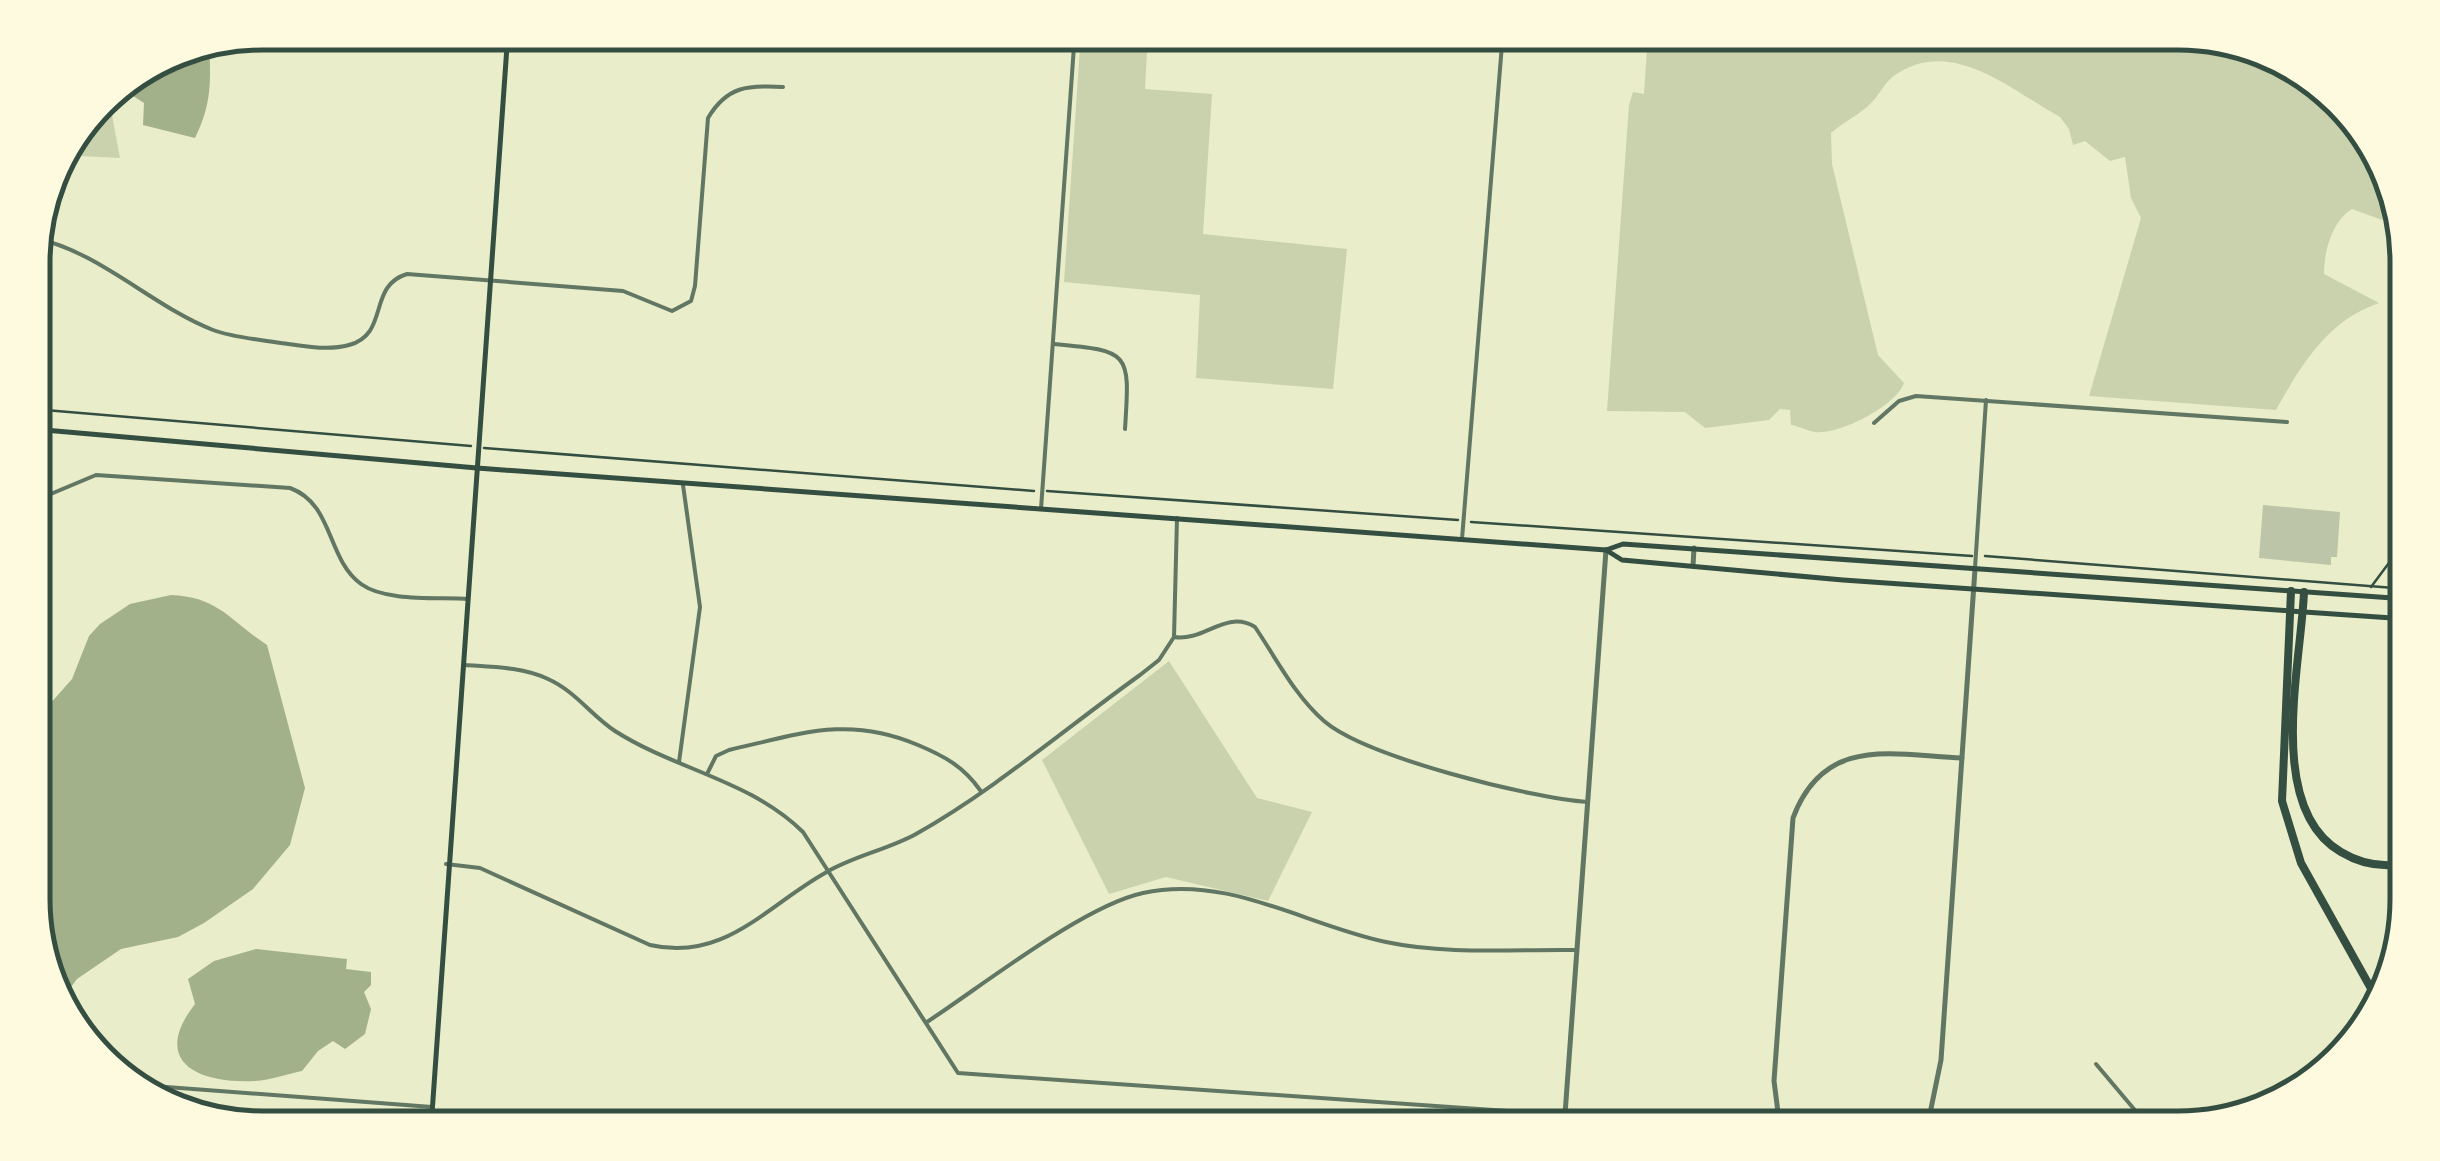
<svg xmlns="http://www.w3.org/2000/svg" width="2440" height="1161" font-family="'DM Sans',sans-serif">
	<style>
		.green { fill: #cad2ad }
		.water { fill: #a3b18a }
		.building { fill: #bcc5a7 }
		.lines { fill: none; stroke-linecap: round; stroke-linejoin: round }
		.path { stroke: #344e41; stroke-width: 2.5 }
		.minor { stroke: #617663; stroke-width: 4 }
		.tertiary { stroke: #617663; stroke-width: 5 }
		.secondary { stroke: #344e41; stroke-width: 5 }
		.motorway { stroke: #344e41; stroke-width: 8 }
		.rim { fill: none; stroke: #344e41; stroke-width: 5 }
	</style>
	<rect width="100%" height="100%" fill="#e9edc9"/>
	<!-- green -->
	<g class="green">
		<path d="M 1081,33 L 1148,33 L 1145,89 L 1212,94 L 1203,234 L 1347,249 L 1333,389 L 1196,378 L 1200,295 L 1064,282 Z"/>
		<path d="M 2178,33 L 2266,50 L 2360,122 L 2404,228 L 2352,209 C 2332,221 2324,252 2324,274 L 2379,303 C 2327,321 2302,364 2276,410 L 2089,396 L 2141,218 L 2131,198 L 2125,157 L 2110,161 L 2085,141 L 2073,145 L 2069,129 L 2060,117 C 2014,92 1954,37 1898,73 C 1883,82 1880,96 1868,106 C 1857,116 1842,123 1831,133 L 1832,164 L 1878,355 L 1904,383 C 1897,405 1840,435 1815,432 C 1807,431 1799,426 1791,425 L 1790,410 L 1780,409 L 1769,420 L 1705,428 L 1685,412 L 1607,411 L 1629,105 L 1633,92 L 1644,94 L 1648,33 Z"/>
		<path d="M 108,93 L 120,158 L 61,155 Z"/>
		<path d="M 1169,661 L 1257,798 L 1312,812 L 1268,901 L 1166,877 L 1109,894 L 1042,760 Z"/>
	</g>
	<!-- water -->
	<g class="water">
		<path d="M 209,43 C 211,80 212,104 195,138 L 143,125 L 144,103 L 122,89 L 121,83 L 175,50 Z"/>
		<path d="M 171,595 C 219,597 229,620 267,645 L 305,788 L 290,845 L 253,889 L 204,923 L 178,937 L 121,949 L 77,979 L 63,998 L 35,929 L 34,722 L 72,679 L 89,636 L 100,624 L 130,604 Z"/>
		<path d="M 256,949 L 347,959 L 346,969 L 371,972 L 371,985 L 364,992 L 371,1009 L 365,1034 L 345,1049 L 333,1041 L 318,1051 L 302,1071 C 287,1074 271,1080 255,1081 C 198,1084 150,1062 195,1004 L 188,979 L 214,961 Z"/>
	</g>
	<!-- building -->
	<path class="building" d="M 2263,505 L 2340,512 L 2337,557 L 2331,557 L 2331,565 L 2259,558 Z"/>
	<g class="lines">
		<!-- path -->
		<g class="path">
			<path d="M 33,409 L 471,446"/>
			<path d="M 484,448 L 1034,491"/>
			<path d="M 1047,491 L 1458,520"/>
			<path d="M 1471,522 L 1972,556"/>
			<path d="M 1985,556 L 2407,589"/>
			<path d="M 2371,587 L 2406,540"/>
		</g>
		<!-- minor -->
		<g class="minor">
			<path d="M 35,238 C 100,252 152,306 213,330 C 234,338 258,339 281,343 C 303,346 327,351 349,345 C 390,334 367,286 407,274 L 623,291 L 672,311 L 691,301 L 695,286 L 708,118 C 727,86 748,85 783,87"/>
			<path d="M 1054,344 C 1131,351 1130,352 1125,429"/>
			<path d="M 1874,423 L 1899,401 L 1916,396 L 2287,422"/>
			<path d="M 34,501 L 96,475 L 290,488 C 334,504 326,558 361,584 C 386,602 437,597 468,599"/>
			<path d="M 1041,509 L 1075,32"/>
			<path d="M 1462,539 L 1503,32"/>
			<path d="M 1975,568 L 1986,400"/>
			<path d="M 1174,637 C 1204,642 1226,609 1255,627 C 1276,658 1295,696 1324,721 C 1366,757 1530,798 1588,802"/>
			<path d="M 1174,637 L 1177,518"/>
			<path d="M 465,665 C 493,667 522,667 548,679 C 575,691 591,715 615,731 C 676,770 750,780 803,832 L 958,1073 L 1565,1115"/>
			<path d="M 679,762 L 700,607 L 683,485"/>
			<path d="M 708,772 L 716,756 L 729,750 C 800,734 848,715 918,745 C 944,756 963,766 980,790"/>
			<path d="M 446,864 L 480,868 L 650,945 C 724,962 765,907 825,873 C 853,856 887,850 916,834 C 994,790 1066,728 1140,675 L 1159,660 L 1174,637"/>
			<path d="M 927,1022 C 982,986 1083,906 1143,893 C 1228,874 1305,925 1386,942 C 1447,955 1515,949 1577,950"/>
			<path d="M 2096,1064 L 2150,1128"/>
			<path d="M 140,1085 L 432,1107"/>
		</g>
		<!-- tertiary -->
		<g class="tertiary">
			<path d="M 1693,566 L 1694,548"/>
			<path d="M 1564,1128 L 1606,550"/>
			<path d="M 1780,1128 L 1774,1081 L 1793,818 C 1824,735 1892,755 1962,758"/>
			<path d="M 1927,1128 L 1941,1060 L 1975,569"/>
		</g>
		<!-- secondary -->
		<g class="secondary">
			<path d="M 33,429 L 477,468 L 1606,550 L 1623,544 L 2407,599"/>
			<path d="M 1606,550 L 1622,560 L 1843,580 L 2407,619"/>
			<path d="M 431,1128 L 508,32"/>
		</g>
		<!-- motorway -->
		<g class="motorway">
			<path d="M 2291,591 L 2282,801 L 2301,863 L 2378,1001"/>
			<path d="M 2304,592 C 2301,665 2265,808 2341,852 C 2361,864 2384,868 2407,863"/>
		</g>
	</g>
	<!-- crop -->
	<path d="M0 0H2440V1161H0ZM262 50H2178A212 212 0 0 1 2390 262V899A212 212 0 0 1 2178 1111H262A212 212 0 0 1 50 899V262A212 212 0 0 1 262 50Z" fill="#fefae0" fill-rule="evenodd"/>
	<path class="rim" d="M262 50H2178A212 212 0 0 1 2390 262V899A212 212 0 0 1 2178 1111H262A212 212 0 0 1 50 899V262A212 212 0 0 1 262 50Z"/>
</svg>
